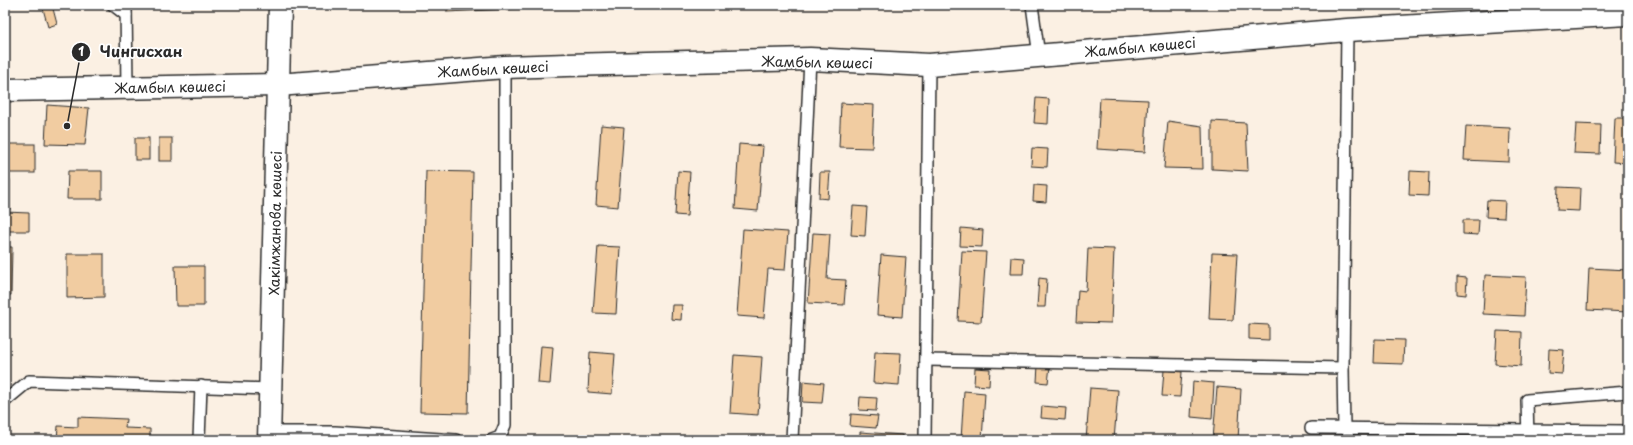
<svg xmlns="http://www.w3.org/2000/svg" width="1633" height="445" font-family="'Playpen Sans',sans-serif">
	<style>
		.building { fill: #f1cca1; stroke: #2b2b2b }
		.lines { fill: none; stroke-linecap: round; stroke-linejoin: round }
		.service-casing { stroke: #2b2b2b; stroke-width: 14 }
		.minor-casing { stroke: #2b2b2b; stroke-width: 25 }
		.tertiary-casing { stroke: #2b2b2b; stroke-width: 25 }
		.service { stroke: #fff; stroke-width: 11 }
		.minor { stroke: #fff; stroke-width: 22 }
		.tertiary { stroke: #fff; stroke-width: 22 }
		.labels { text-anchor: middle; dominant-baseline: central; stroke-width: 3.5; stroke-linejoin: round; paint-order: stroke }
		.street-label { font-size: 14px; fill: #2b2b2b; stroke: #fff }
		.leader { fill: none; stroke: #2b2b2b; stroke-width: 1.5 }
		.callout-dot { fill: #2b2b2b; stroke: #fff; stroke-width: 1.5 }
		.mark-label { font-size: 12px; text-anchor: middle; font-weight: bold; fill: #fff }
		.callout-label { font-size: 15px; text-anchor: middle; font-weight: bold; fill: #2b2b2b; stroke: #fff; stroke-width: 3.5; stroke-linejoin: round; paint-order: stroke }
	</style>
	<rect width="100%" height="100%" fill="#fbf0e3"/>
	<filter id="ink" filterUnits="userSpaceOnUse"><feTurbulence type="fractalNoise" baseFrequency=".025" numOctaves="2"/><feDisplacementMap in="SourceGraphic" scale="8" xChannelSelector="R" yChannelSelector="G"/><feConvolveMatrix kernelMatrix="1 2 1 2 8 2 1 2 1" color-interpolation-filters="sRGB"/></filter>
	<g filter="url(#ink)">
		<!-- building -->
		<g class="building">
			<path d="M 42,5 L 52,5 L 57,24 L 48,27 Z"/>
			<path d="M 447,5 L 595,5 L 447,12 Z"/>
			<path d="M 1036,98 L 1049,99 L 1048,124 L 1034,123 Z"/>
			<path d="M 1100,98 L 1148,100 L 1145,152 L 1097,149 Z"/>
			<path d="M 841,103 L 874,105 L 872,148 L 839,147 Z"/>
			<path d="M 47,105 L 89,108 L 85,145 L 45,144 Z"/>
			<path d="M 1615,118 L 1628,118 L 1628,163 L 1613,162 Z"/>
			<path d="M 1168,121 L 1202,126 L 1203,169 L 1164,168 Z"/>
			<path d="M 1212,121 L 1246,123 L 1248,171 L 1212,169 Z"/>
			<path d="M 1576,124 L 1601,125 L 1600,154 L 1574,153 Z"/>
			<path d="M 601,125 L 624,127 L 618,207 L 596,205 Z"/>
			<path d="M 1466,126 L 1510,128 L 1509,162 L 1464,160 Z"/>
			<rect x="135" y="138" width="14" height="22"/>
			<rect x="159" y="138" width="13" height="23"/>
			<rect x="5" y="144" width="30" height="29"/>
			<path d="M 739,144 L 763,146 L 758,211 L 735,209 Z"/>
			<path d="M 1032,148 L 1048,149 L 1047,167 L 1031,166 Z"/>
			<path d="M 68,171 L 102,171 L 102,199 L 67,199 Z"/>
			<path d="M 426,171 L 473,172 L 468,413 L 420,412 Z"/>
			<path d="M 678,171 L 690,172 L 687,216 L 675,215 Z"/>
			<path d="M 1410,171 L 1429,172 L 1428,196 L 1409,195 Z"/>
			<path d="M 820,172 L 830,172 L 828,199 L 819,198 Z"/>
			<rect x="5" y="180" width="5" height="29"/>
			<path d="M 1034,185 L 1047,186 L 1046,202 L 1033,201 Z"/>
			<path d="M 1558,187 L 1580,188 L 1579,211 L 1557,210 Z"/>
			<path d="M 1487,200 L 1505,201 L 1504,218 L 1486,217 Z"/>
			<path d="M 853,206 L 867,207 L 865,236 L 851,235 Z"/>
			<path d="M 5,212 L 29,213 L 29,231 L 5,231 Z"/>
			<path d="M 1463,220 L 1479,220 L 1478,235 L 1463,234 Z"/>
			<path d="M 961,228 L 983,230 L 982,247 L 960,246 Z"/>
			<path d="M 743,229 L 788,232 L 785,270 L 768,269 L 764,318 L 737,316 Z"/>
			<path d="M 813,233 L 830,234 L 827,279 L 846,280 L 844,305 L 808,303 Z"/>
			<path d="M 598,246 L 620,247 L 616,314 L 593,313 Z"/>
			<path d="M 5,247 L 12,247 L 11,295 L 5,295 Z"/>
			<path d="M 1088,248 L 1114,249 L 1111,323 L 1076,322 L 1078,290 L 1086,291 Z"/>
			<path d="M 962,251 L 986,252 L 981,322 L 958,321 Z"/>
			<path d="M 1212,253 L 1237,254 L 1233,320 L 1209,319 Z"/>
			<path d="M 67,254 L 104,254 L 104,297 L 67,298 Z"/>
			<path d="M 881,255 L 906,257 L 902,317 L 877,315 Z"/>
			<path d="M 1011,257 L 1024,258 L 1023,274 L 1010,274 Z"/>
			<path d="M 175,266 L 204,266 L 204,306 L 176,306 Z"/>
			<path d="M 1589,268 L 1628,270 L 1628,312 L 1587,310 Z"/>
			<path d="M 1485,275 L 1526,277 L 1524,316 L 1483,314 Z"/>
			<path d="M 1457,277 L 1467,278 L 1466,295 L 1457,294 Z"/>
			<path d="M 1039,278 L 1047,279 L 1045,307 L 1037,307 Z"/>
			<path d="M 672,305 L 682,305 L 681,320 L 671,319 Z"/>
			<path d="M 1249,324 L 1269,325 L 1269,340 L 1249,339 Z"/>
			<path d="M 1497,331 L 1522,332 L 1521,366 L 1495,364 Z"/>
			<path d="M 1375,339 L 1404,340 L 1403,364 L 1374,363 Z"/>
			<path d="M 541,346 L 553,347 L 550,384 L 538,383 Z"/>
			<path d="M 1549,349 L 1564,350 L 1562,374 L 1548,373 Z"/>
			<path d="M 590,352 L 615,354 L 612,394 L 588,392 Z"/>
			<path d="M 875,352 L 901,353 L 899,385 L 873,383 Z"/>
			<path d="M 734,355 L 762,357 L 758,415 L 730,413 Z"/>
			<path d="M 1038,365 L 1050,366 L 1048,383 L 1037,382 Z"/>
			<path d="M 975,368 L 990,369 L 989,386 L 974,385 Z"/>
			<path d="M 1164,370 L 1182,372 L 1180,397 L 1162,396 Z"/>
			<path d="M 803,381 L 824,383 L 822,403 L 802,402 Z"/>
			<path d="M 1193,381 L 1214,383 L 1212,419 L 1191,417 Z"/>
			<path d="M 1217,387 L 1241,389 L 1238,440 L 1213,440 Z"/>
			<path d="M 1090,388 L 1118,390 L 1114,440 L 1086,440 Z"/>
			<path d="M 964,391 L 985,393 L 982,440 L 961,440 Z"/>
			<path d="M 860,397 L 877,398 L 876,411 L 859,410 Z"/>
			<path d="M 1042,406 L 1066,408 L 1065,420 L 1041,418 Z"/>
			<path d="M 851,414 L 878,416 L 876,428 L 850,426 Z"/>
			<path d="M 78,417 L 126,419 L 125,428 L 150,429 L 150,440 L 57,440 L 58,426 L 78,427 Z"/>
			<path d="M 860,432 L 903,435 L 903,440 L 860,440 Z"/>
		</g>
		<g class="lines">
			<!-- service casing -->
			<g class="service-casing">
				<g id="service">
					<path d="M 113,5 L 126,15"/>
					<path d="M 126,5 L 127,88"/>
					<path d="M 1032,5 L 1039,56"/>
					<path d="M 926,360 L 1343,368"/>
					<path d="M 5,401 L 29,381 L 270,389"/>
					<path d="M 1311,428 L 1628,431"/>
					<path d="M 1344,428 L 1343,368 L 1347,30"/>
					<path d="M 269,432 L 335,432 L 456,440"/>
					<path d="M 199,440 L 201,386"/>
					<path d="M 492,440 L 500,437 L 505,425 L 505,67"/>
					<path d="M 792,440 L 810,59"/>
					<path d="M 925,440 L 929,65"/>
					<path d="M 1528,440 L 1527,400 L 1628,392"/>
				</g>
			</g>
			<!-- minor casing -->
			<g class="minor-casing">
				<path id="minor" d="M 5,90 L 278,85 L 505,67 L 567,65 L 810,59 L 929,65 L 1347,30 L 1628,14"/>
			</g>
			<!-- tertiary casing -->
			<g class="tertiary-casing">
				<path id="tertiary" d="M 269,440 L 280,5"/>
			</g>
			<!-- service -->
			<use href="#service" class="service"/>
			<!-- minor -->
			<use href="#minor" class="minor"/>
			<!-- tertiary -->
			<use href="#tertiary" class="tertiary"/>
		</g>
	</g>
	<g class="labels">
		<!-- street labels -->
		<g class="street-label">
			<text transform="translate(1140 47) rotate(-5)">Жамбыл көшесі</text>
			<text transform="translate(817 62) rotate(1)">Жамбыл көшесі</text>
			<text transform="translate(493 69) rotate(-3)">Жамбыл көшесі</text>
			<text transform="translate(170 87) rotate(-1)">Жамбыл көшесі</text>
			<text transform="translate(275 223) rotate(-89)">Хакімжанова көшесі</text>
		</g>
	</g>
	<!-- callouts -->
	<path class="leader" d="M67 126L81 52"/>
	<g class="callout-dot">
		<circle cx="67" cy="126" r="4"/>
		<circle cx="81" cy="52" r="10"/>
	</g>
	<g class="mark-label">
		<text x="81" y="56">1</text>
	</g>
	<g class="callout-label">
		<text x="141" y="57">Чингисхан</text>
	</g>
	<!-- margin -->
	<rect width="1633" height="445" fill="none" stroke="#fff" stroke-width="20"/>
	<rect x="10" y="10" width="1613" height="425" fill="none" stroke="#2b2b2b" stroke-width="1.5" filter="url(#ink)"/>
</svg>
